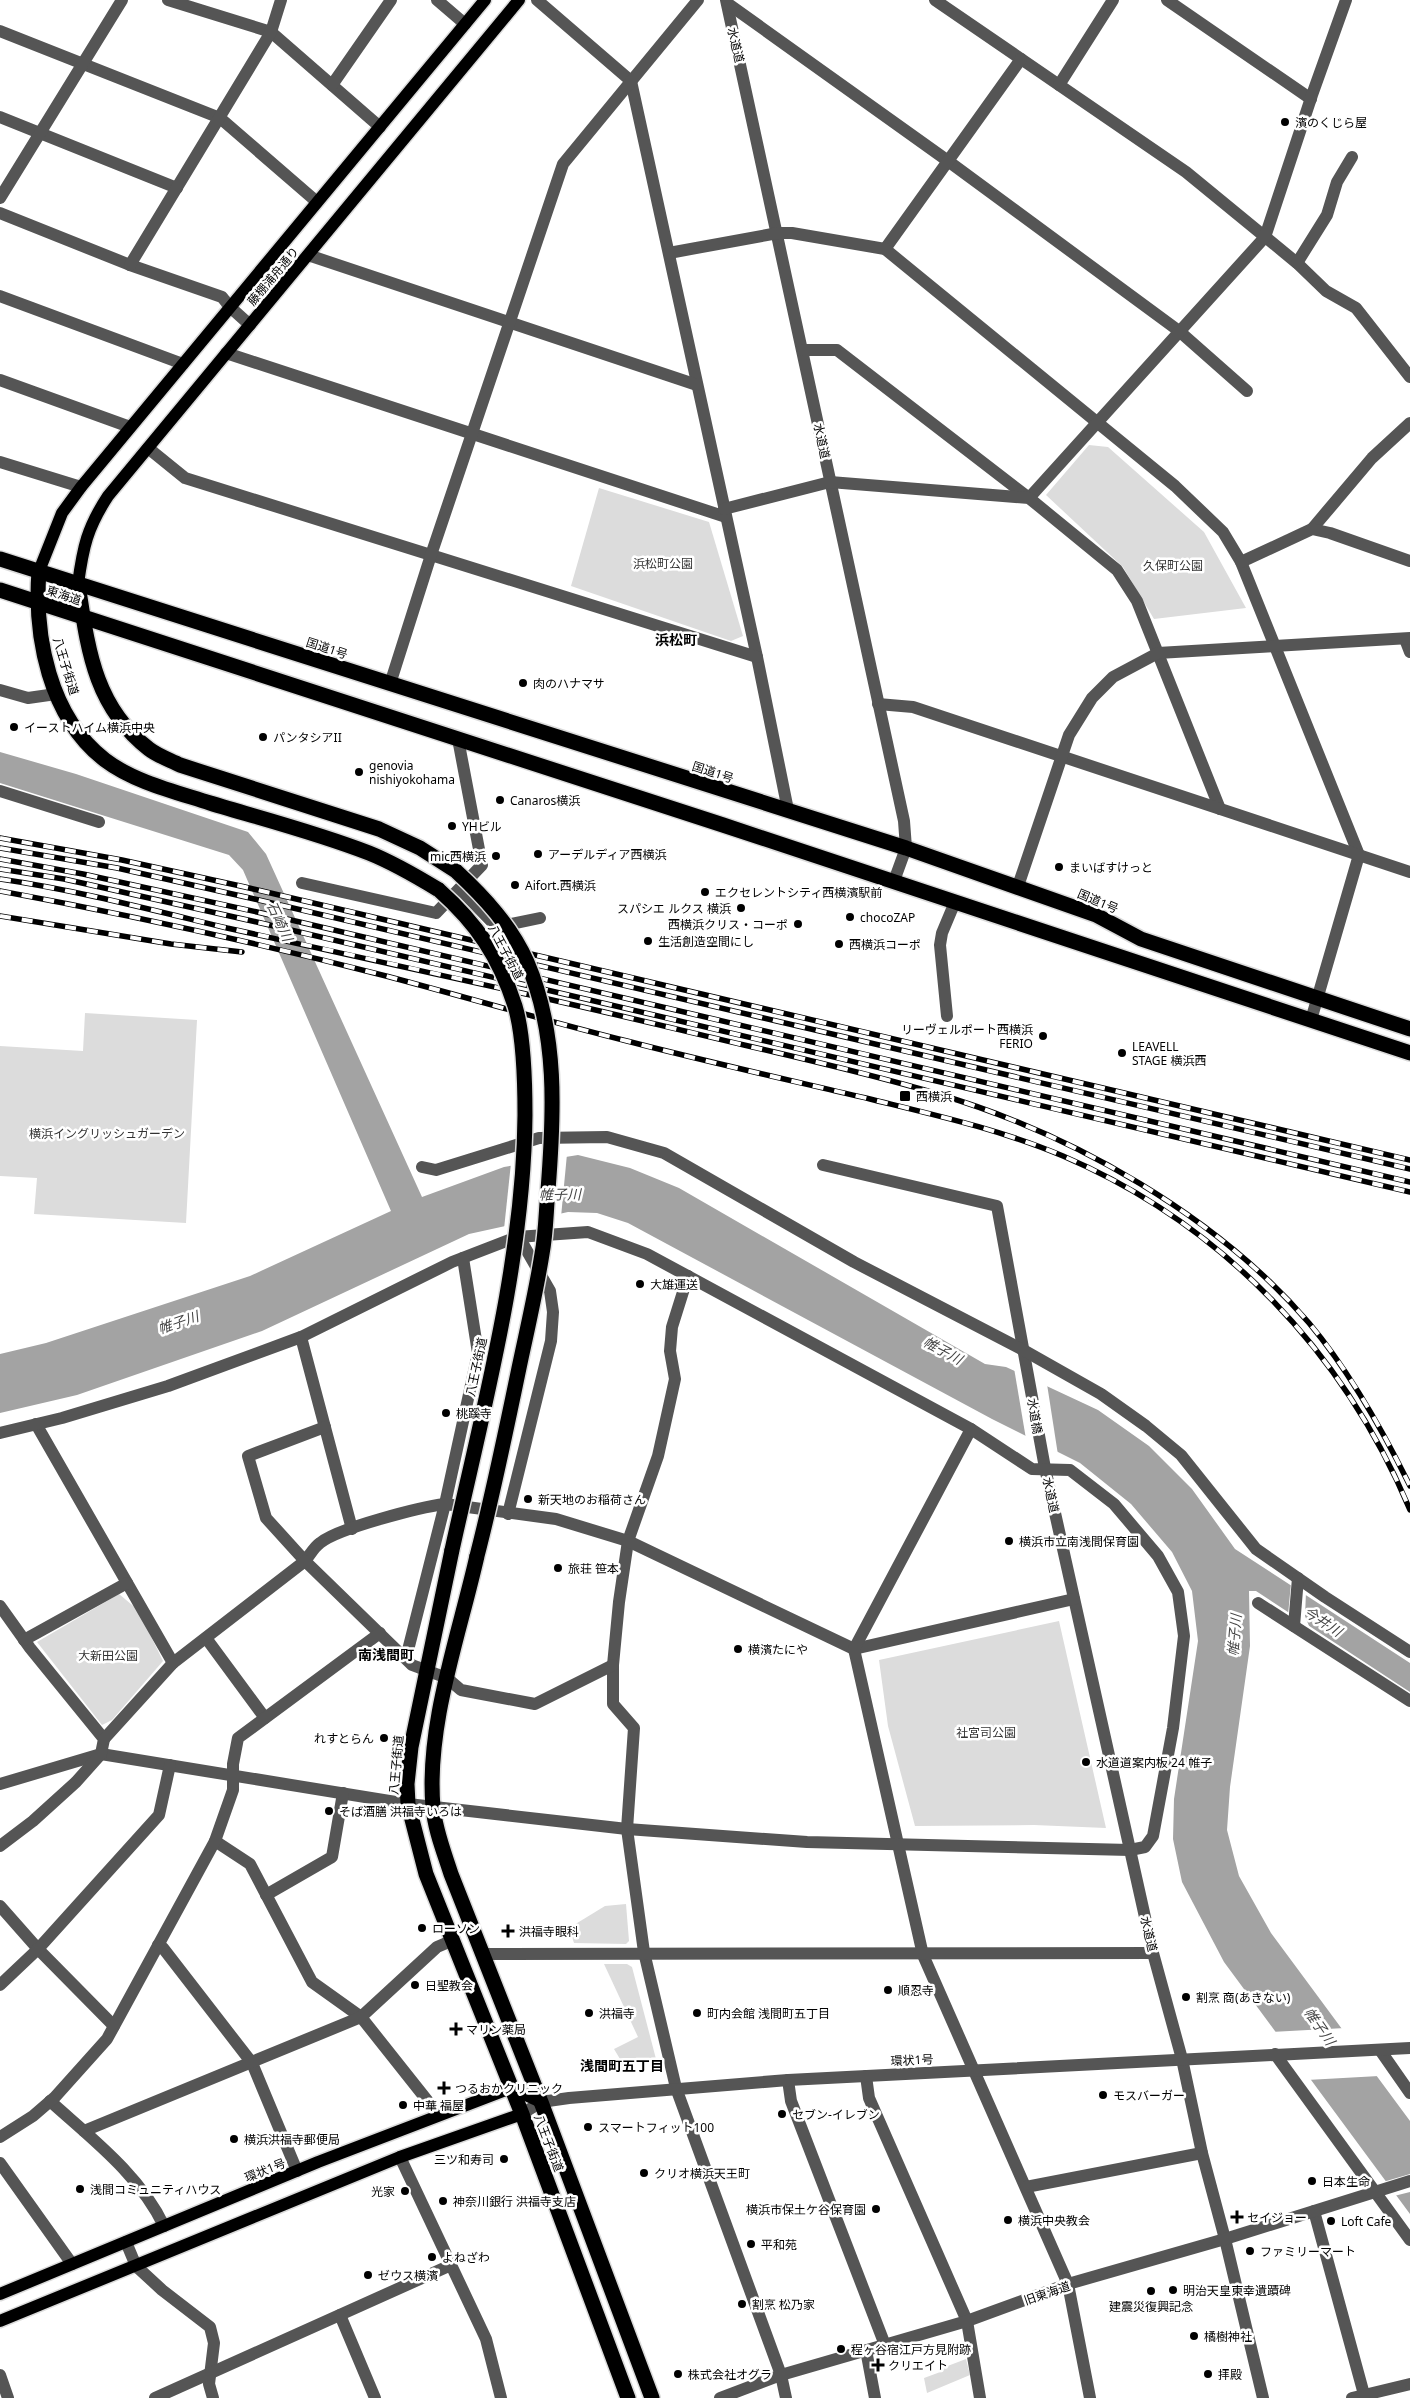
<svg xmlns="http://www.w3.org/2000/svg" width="1410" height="2398" font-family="'Noto Sans','Noto Sans JP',sans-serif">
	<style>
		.green { fill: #dcdcdc }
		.water { fill: #a3a3a3 }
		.pier { fill: #fff }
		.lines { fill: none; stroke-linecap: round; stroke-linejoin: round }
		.major-casing { stroke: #dbdbdb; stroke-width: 15 }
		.highway-casing { stroke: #dbdbdb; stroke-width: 18 }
		.minor { stroke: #555; stroke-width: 12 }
		.major { stroke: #000; stroke-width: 12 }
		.highway { stroke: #000; stroke-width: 15 }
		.rail-casing { stroke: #000; stroke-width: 5.5 }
		.rail { stroke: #fff; stroke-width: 4; stroke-dasharray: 11; stroke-linecap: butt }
		.highway-bridge-casing { stroke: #dbdbdb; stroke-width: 18; stroke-linecap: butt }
		.highway-bridge { stroke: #000; stroke-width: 15 }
		.poi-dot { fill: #000; stroke: #fff; stroke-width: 2 }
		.labels { text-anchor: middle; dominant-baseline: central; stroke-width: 5; stroke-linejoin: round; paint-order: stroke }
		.street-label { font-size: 12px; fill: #000; stroke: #fff }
		.poi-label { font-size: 12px; fill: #000; stroke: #fff; text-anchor: start }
		.park-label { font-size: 12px; fill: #333; stroke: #fff }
		.neighbourhood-label { font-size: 14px; font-weight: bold; fill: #000; stroke: #fff }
		.water-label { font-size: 14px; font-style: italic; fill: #444; stroke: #fff }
	</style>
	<rect width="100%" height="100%" fill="#fff"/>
	<!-- green -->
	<g class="green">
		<path d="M 1089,445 L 1108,447 L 1204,532 L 1246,608 L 1154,619 L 1123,567 L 1046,495 Z"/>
		<path d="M 599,488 L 709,522 L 743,636 L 731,641 L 571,586 Z"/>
		<path d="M 85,1013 L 197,1020 L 186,1223 L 34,1214 L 37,1178 L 0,1176 L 0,1046 L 83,1051 Z"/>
		<path d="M 119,1594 L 138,1610 L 163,1661 L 112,1720 L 102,1725 L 37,1642 Z"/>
		<path d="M 1059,1621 L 1106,1828 L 1034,1825 L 915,1826 L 888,1726 L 879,1660 Z"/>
		<path d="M 626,1904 L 629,1941 L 626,1944 L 574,1943 L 569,1928 L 605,1906 Z"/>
		<path d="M 604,1964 L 627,1964 L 632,1967 L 656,2059 L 652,2064 L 623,2064 L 614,2049 L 638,2037 Z"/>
		<path d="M 966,2359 L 970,2375 L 927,2393 L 924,2378 L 943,2371 L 945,2367 Z"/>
	</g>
	<!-- water -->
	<path class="water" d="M 0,752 L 76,774 L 248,832 L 266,854 L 422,1197 L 504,1167 L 578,1155 L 630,1168 L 679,1188 L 985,1364 L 1006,1367 L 1098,1410 L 1149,1446 L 1192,1489 L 1235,1549 L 1410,1663 L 1410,1692 L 1256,1591 L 1249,1591 L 1250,1646 L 1230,1787 L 1227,1830 L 1239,1876 L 1271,1933 L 1410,2121 L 1410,2214 L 1224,1962 L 1182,1882 L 1173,1839 L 1174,1799 L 1198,1641 L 1192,1591 L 1172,1552 L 1131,1504 L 1080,1463 L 992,1419 L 628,1223 L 597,1213 L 568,1212 L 469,1234 L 262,1331 L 77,1395 L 0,1413 L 0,1354 L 46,1343 L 250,1276 L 391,1211 L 243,870 L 229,855 L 0,783 Z"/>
	<!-- pier -->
	<g class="pier">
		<path d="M 74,771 L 250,830 L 120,787 Z"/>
		<path d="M 567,1154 L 561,1217 L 504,1229 L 511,1163 Z"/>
		<path d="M 1014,1368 L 1047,1384 L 1058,1455 L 1026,1439 Z"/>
		<path d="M 1291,1583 L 1306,1592 L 1305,1616 L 1311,1631 L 1288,1615 Z"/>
		<path d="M 1345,2028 L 1379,2076 L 1307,2080 L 1271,2032 Z"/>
		<path d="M 1410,2174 L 1410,2192 L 1394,2196 L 1383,2182 Z"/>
	</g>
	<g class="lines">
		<!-- major casing -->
		<g class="major-casing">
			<g id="major">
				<path d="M 39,571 L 62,513 L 81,487 L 485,0"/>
				<path d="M 78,584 C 83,547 87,528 108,496 L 519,0"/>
				<path d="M 0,2294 L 318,2162 L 511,2088 L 541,2102"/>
				<path d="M 0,2321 L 400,2157 L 522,2114"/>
			</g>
		</g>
		<!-- highway casing -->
		<g class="highway-casing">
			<g id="highway">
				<path d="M 0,559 L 906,848 L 1096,915 L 1141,939 L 1410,1029"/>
				<path d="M 39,571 C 34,636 49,717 105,760 C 134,782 176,792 210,803 C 263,819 318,833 369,853 C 394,863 416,876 439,890"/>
				<path d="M 78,584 C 88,649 94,706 149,749 C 158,756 170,760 180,765 L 379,829 L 420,848 L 456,871"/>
				<path d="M 0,590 L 723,825 L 1410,1053"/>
				<path d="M 452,1550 L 411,1747 L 407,1784 L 408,1804 L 426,1874 L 522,2114 L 628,2398"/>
				<path d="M 477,1556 C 459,1636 426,1725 433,1807 C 435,1830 444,1852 451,1874 L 541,2102 L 652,2398"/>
			</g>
		</g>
		<!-- minor -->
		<g class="minor">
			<path d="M 168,0 L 271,32 L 380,127"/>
			<path d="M 437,0 L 465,24"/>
			<path d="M 537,0 L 631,81 L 757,657 L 788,810"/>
			<path d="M 726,0 L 904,821 L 906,848 L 894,881"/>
			<path d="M 935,0 L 1186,172 L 1297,263 L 1326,291 L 1356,308 L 1410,377"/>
			<path d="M 1167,0 L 1311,99"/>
			<path d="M 727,3 L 948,161 L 1179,331 L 1247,391"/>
			<path d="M 0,31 L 220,118 L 317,202"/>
			<path d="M 332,85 L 391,0"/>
			<path d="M 1059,85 L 1113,0"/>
			<path d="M 0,117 L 177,188"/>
			<path d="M 0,198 L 122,0"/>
			<path d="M 0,213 L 130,265 L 222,297 L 230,307 L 250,325"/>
			<path d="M 885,249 L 1021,59"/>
			<path d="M 669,253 L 778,233 L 792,233 L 885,249 L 1175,486 L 1223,532 L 1241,562 L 1359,855 L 1311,1020"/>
			<path d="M 308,255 L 697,385"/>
			<path d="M 1297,263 L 1327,215 L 1337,182 L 1352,157"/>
			<path d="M 130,265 L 271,32 L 281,0"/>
			<path d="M 0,296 L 183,364"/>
			<path d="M 803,350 L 837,350 L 1029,498 L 1265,237 L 1312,95 L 1346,0"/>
			<path d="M 226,353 L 726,517"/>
			<path d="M 0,380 L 130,427"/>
			<path d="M 148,448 L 185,478 L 757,657"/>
			<path d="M 0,462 L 81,487"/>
			<path d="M 724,509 L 830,482 L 1029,498 L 1117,570 L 1137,601 L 1220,809"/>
			<path d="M 1312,529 L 1372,458 L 1410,423"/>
			<path d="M 1241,562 L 1312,529 L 1330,533 L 1410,561"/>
			<path d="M 1405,639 L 1410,652"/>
			<path d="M 390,684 L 431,555 L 563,164 L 698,0"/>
			<path d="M 0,690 L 28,698 L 56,694"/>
			<path d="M 878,704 L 913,707 L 1410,872"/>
			<path d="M 0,791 L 99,822"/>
			<path d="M 302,883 L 436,913 L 482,865 L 458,739"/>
			<path d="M 1018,886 L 1069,735 L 1092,698 L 1113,677 L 1158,653 L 1410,638"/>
			<path d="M 460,889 L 497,927 L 540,918"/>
			<path d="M 947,1016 L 940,945 L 942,933 L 955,902"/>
			<path d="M 823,1165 L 997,1206 L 1045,1468 L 1153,1953 L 1182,2059 L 1202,2153 L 1225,2239 L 1263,2398"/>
			<path d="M 422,1167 L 436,1170 L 539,1138 L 607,1137 L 664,1153 L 854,1262 L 1025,1351 L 1101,1394 L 1146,1426 L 1181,1455 L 1256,1549 L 1325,1597 L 1410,1652"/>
			<path d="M 688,1276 L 672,1327 L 670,1351 L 675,1379 L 658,1456 L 628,1541 L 619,1602 L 613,1665 L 613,1704 L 634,1728 L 627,1829 L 644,1952 L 676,2088 L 781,2375 L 786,2398"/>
			<path d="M 301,1337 L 352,1529"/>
			<path d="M 36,1424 L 173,1663"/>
			<path d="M 325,1427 L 248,1456 L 266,1518 L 305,1561 C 310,1555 314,1547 320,1543 C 338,1528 421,1507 445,1504 L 556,1519 L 628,1541 L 854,1649 L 1074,1599"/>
			<path d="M 971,1429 L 854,1649 L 923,1955 L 1068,2284 L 1090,2398"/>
			<path d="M 0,1433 L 62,1418 L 168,1386 L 301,1337 L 452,1262 L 517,1237 L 588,1232 L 647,1254 L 971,1429 L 1032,1469 L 1070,1470 L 1114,1504 L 1158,1556 L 1178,1592 L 1184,1636 L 1173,1728 L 1153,1836 L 1145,1847 L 1130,1850 L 807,1842 L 627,1829 L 408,1804 L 101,1754 L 0,1784"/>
			<path d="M 508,1514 L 551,1341 L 553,1312 L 550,1291 L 519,1237"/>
			<path d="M 1258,1603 L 1410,1701"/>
			<path d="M 0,1606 L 30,1648 L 104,1739 L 101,1754 L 76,1782 L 33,1821 L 0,1846"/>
			<path d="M 1294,1626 L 1298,1578"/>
			<path d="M 206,1638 L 265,1718"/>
			<path d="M 24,1640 L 127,1583"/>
			<path d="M 406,1658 L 445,1504 L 478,1353 L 463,1258"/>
			<path d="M 104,1739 L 173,1663 L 305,1561 L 412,1665 L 447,1678 L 461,1690 L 535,1704 L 613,1665"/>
			<path d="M 215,1841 L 250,1864 L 312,1982 L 361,2017 L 438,2114"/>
			<path d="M 266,1895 L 332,1857 L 343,1793"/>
			<path d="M 0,1906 L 38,1949 L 114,2026"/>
			<path d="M 158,1945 L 163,1948 L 252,2063 L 297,2171"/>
			<path d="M 482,1954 L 1153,1953"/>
			<path d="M 0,1985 L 38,1949 L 159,1815 L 170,1765"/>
			<path d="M 1380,2050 L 1410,2093"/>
			<path d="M 1275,2054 L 1410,2240"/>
			<path d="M 866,2076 L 869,2098 L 967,2321 L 980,2398"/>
			<path d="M 788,2080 L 791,2101 L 885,2345"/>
			<path d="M 50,2101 C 91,2138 140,2175 164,2226"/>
			<path d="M 522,2114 L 541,2102 L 569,2098 L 788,2080 L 1410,2048"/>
			<path d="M 84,2131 L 361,2017 L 437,1947 L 451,1941"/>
			<path d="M 0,2137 L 33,2116 L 55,2097 L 107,2039 L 215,1841 L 233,1790 L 233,1764 L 238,1738 L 380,1633"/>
			<path d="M 400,2157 L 486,2339 L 501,2398"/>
			<path d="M 0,2163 L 72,2264"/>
			<path d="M 1026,2187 L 1202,2153"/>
			<path d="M 1314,2211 L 1365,2398"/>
			<path d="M 126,2242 L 136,2266 L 162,2290 L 210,2327 L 214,2343 L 209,2384 L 213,2398"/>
			<path d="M 340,2315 L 375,2398"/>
			<path d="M 866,2350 L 875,2398"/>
			<path d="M 0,2375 L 8,2398"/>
			<path d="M 155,2398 L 451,2265"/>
			<path d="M 720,2398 L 781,2375 L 967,2321 L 1068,2284 L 1225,2239 L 1410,2181"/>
			<path d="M 1352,2398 L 1410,2384"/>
		</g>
		<!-- major -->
		<use href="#major" class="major"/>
		<!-- highway -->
		<use href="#highway" class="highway"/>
		<!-- rail casing -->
		<g class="rail-casing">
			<g id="rail">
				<path d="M 0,838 L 122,860 L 245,887 L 1410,1160"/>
				<path d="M 0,848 L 117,868 L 250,898 L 1410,1169"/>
				<path d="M 0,859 L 83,874 L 257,912 L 1410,1182"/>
				<path d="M 0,869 L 64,879 L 261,923 L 1410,1192"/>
				<path d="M 0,879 C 76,890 152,910 227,928 C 324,949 421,970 517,992 C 593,1009 668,1027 744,1045 C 809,1060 874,1075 938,1094 C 1073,1134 1217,1216 1309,1323 C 1350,1372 1382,1429 1410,1486"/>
				<path d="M 0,891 C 130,915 258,943 386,976 C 466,997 546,1021 627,1041 C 708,1062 789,1080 870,1099 C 935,1115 1002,1130 1063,1156 C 1222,1224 1344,1352 1410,1510"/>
				<path d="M 0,916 L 171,944 L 242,952"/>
			</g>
		</g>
		<!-- rail -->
		<use href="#rail" class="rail"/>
		<!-- highway-bridge casing -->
		<g class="highway-bridge-casing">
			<g id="highway-bridge">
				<path d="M 456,871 C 485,898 511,926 527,962 C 558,1034 554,1114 548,1190 C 546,1211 546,1233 542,1254 C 536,1292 527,1330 519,1368 C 506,1431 493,1494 477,1556"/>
				<path d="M 439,890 C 477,924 499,956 515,1006 C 524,1036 525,1082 525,1115 C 524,1259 483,1409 452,1550"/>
			</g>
		</g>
		<!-- highway-bridge -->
		<use href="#highway-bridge" class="highway-bridge"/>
	</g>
	<!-- markers -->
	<g class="poi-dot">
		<circle cx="1285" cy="122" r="5"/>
		<circle cx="523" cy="683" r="5"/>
		<circle cx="14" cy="727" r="5"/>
		<circle cx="263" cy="737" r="5"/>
		<circle cx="359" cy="772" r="5"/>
		<circle cx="500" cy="800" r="5"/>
		<circle cx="452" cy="826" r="5"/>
		<circle cx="538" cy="854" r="5"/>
		<circle cx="496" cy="856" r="5"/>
		<circle cx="1059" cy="867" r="5"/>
		<circle cx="515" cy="885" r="5"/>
		<circle cx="705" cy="892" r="5"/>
		<circle cx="741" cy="908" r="5"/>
		<circle cx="850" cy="917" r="5"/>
		<circle cx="798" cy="924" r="5"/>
		<circle cx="648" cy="941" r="5"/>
		<circle cx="839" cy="944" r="5"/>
		<circle cx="1043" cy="1036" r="5"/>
		<circle cx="1122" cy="1053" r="5"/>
		<rect x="899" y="1090" width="12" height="12" rx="2.5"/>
		<circle cx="640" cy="1284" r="5"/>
		<circle cx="446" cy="1413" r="5"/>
		<circle cx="528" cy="1499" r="5"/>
		<circle cx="1009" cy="1541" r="5"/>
		<circle cx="558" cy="1568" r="5"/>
		<circle cx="738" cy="1649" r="5"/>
		<circle cx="384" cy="1738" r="5"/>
		<circle cx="1086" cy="1762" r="5"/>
		<circle cx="329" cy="1811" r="5"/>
		<circle cx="422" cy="1928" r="5"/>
		<path d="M505.5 1923.5h5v5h5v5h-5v5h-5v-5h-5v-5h5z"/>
		<circle cx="415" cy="1985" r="5"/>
		<circle cx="888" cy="1990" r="5"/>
		<circle cx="1186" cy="1997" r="5"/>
		<circle cx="589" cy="2013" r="5"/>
		<circle cx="697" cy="2013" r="5"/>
		<path d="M453.5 2021.5h5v5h5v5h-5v5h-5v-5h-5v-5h5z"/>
		<path d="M441.5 2080.5h5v5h5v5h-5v5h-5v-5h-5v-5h5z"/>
		<circle cx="1103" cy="2095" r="5"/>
		<circle cx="403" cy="2105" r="5"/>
		<circle cx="782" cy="2114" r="5"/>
		<circle cx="588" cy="2127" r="5"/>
		<circle cx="234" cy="2139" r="5"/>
		<circle cx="504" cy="2159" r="5"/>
		<circle cx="644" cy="2173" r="5"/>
		<circle cx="1312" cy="2181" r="5"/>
		<circle cx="80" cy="2189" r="5"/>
		<circle cx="405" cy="2191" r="5"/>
		<circle cx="443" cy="2201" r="5"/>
		<circle cx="876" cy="2209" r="5"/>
		<path d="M1234.5 2209.5h5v5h5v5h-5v5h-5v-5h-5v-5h5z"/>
		<circle cx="1008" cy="2220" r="5"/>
		<circle cx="1331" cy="2221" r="5"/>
		<circle cx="751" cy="2244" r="5"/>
		<circle cx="1250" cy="2251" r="5"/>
		<circle cx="432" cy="2257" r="5"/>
		<circle cx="368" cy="2275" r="5"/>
		<circle cx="1173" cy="2290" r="5"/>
		<circle cx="1151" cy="2291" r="5"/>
		<circle cx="742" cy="2304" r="5"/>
		<circle cx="1194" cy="2336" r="5"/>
		<circle cx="841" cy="2349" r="5"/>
		<path d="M875.5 2357.5h5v5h5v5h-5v5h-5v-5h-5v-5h5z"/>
		<circle cx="678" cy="2374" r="5"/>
		<circle cx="1208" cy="2374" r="5"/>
	</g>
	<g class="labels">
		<!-- street labels -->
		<g class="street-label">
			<text transform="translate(736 45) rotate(77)">水道道</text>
			<text transform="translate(273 276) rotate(-50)">藤棚浦舟通り</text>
			<text transform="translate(822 441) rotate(78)">水道道</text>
			<text transform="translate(64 595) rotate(18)">東海道</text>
			<text transform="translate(327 648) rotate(18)">国道1号</text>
			<text transform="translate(66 666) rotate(73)">八王子街道</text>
			<text transform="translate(713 772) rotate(18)">国道1号</text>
			<text transform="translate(1098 901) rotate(23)">国道1号</text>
			<text transform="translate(506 952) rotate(62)">八王子街道</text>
			<text transform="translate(476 1367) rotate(-78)">八王子街道</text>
			<text transform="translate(1035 1416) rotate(80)">水道橋</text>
			<text transform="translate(1051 1495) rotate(78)">水道道</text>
			<text transform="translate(396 1765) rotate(-85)">八王子街道</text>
			<text transform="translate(1149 1934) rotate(77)">水道道</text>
			<text transform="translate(912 2060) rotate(-3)">環状1号</text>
			<text transform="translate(549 2143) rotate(69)">八王子街道</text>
			<text transform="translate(265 2170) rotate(-22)">環状1号</text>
			<text transform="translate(1047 2293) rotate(-19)">旧東海道</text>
		</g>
		<!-- poi labels -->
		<g class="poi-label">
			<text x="1295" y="122">濱のくじら屋</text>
			<text x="533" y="683">肉のハナマサ</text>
			<text x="24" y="727">イーストハイム横浜中央</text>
			<text x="273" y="737">パンタシアII</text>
			<text x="369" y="765">genovia<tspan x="369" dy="14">nishiyokohama</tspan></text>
			<text x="510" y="800">Canaros横浜</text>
			<text x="462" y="826">YHビル</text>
			<text x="548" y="854">アーデルディア西横浜</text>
			<text x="486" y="856" text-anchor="end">mic西横浜</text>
			<text x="1069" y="867">まいばすけっと</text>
			<text x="525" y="885">Aifort.西横浜</text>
			<text x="715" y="892">エクセレントシティ西横濱駅前</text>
			<text x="731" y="908" text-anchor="end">スパシエ ルクス 横浜</text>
			<text x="860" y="917">chocoZAP</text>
			<text x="788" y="924" text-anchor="end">西横浜クリス・コーポ</text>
			<text x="658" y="941">生活創造空間にし</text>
			<text x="849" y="944">西横浜コーポ</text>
			<text x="1033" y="1029" text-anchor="end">リーヴェルポート西横浜<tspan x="1033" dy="14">FERIO</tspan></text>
			<text x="1132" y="1046">LEAVELL<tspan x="1132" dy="14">STAGE 横浜西</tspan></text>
			<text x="916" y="1096">西横浜</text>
			<text x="650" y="1284">大雄運送</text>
			<text x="456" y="1413">桃蹊寺</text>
			<text x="538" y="1499">新天地のお稲荷さん</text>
			<text x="1019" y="1541">横浜市立南浅間保育園</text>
			<text x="568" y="1568">旅荘 笹本</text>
			<text x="748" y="1649">横濱たにや</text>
			<text x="374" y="1738" text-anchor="end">れすとらん</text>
			<text x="1096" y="1762">水道道案内板 24 帷子</text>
			<text x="339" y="1811">そば酒膳 洪福寺いろは</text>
			<text x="432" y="1928">ローソン</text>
			<text x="519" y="1931">洪福寺眼科</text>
			<text x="425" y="1985">日聖教会</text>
			<text x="898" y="1990">順忍寺</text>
			<text x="1196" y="1997">割烹 商(あきない)</text>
			<text x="599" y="2013">洪福寺</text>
			<text x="707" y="2013">町内会館 浅間町五丁目</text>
			<text x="466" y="2029">マリン薬局</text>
			<text x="455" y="2088">つるおかクリニック</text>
			<text x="1113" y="2095">モスバーガー</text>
			<text x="413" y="2105">中華 福屋</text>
			<text x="792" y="2114">セブン-イレブン</text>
			<text x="598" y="2127">スマートフィット100</text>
			<text x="244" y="2139">横浜洪福寺郵便局</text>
			<text x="494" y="2159" text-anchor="end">三ツ和寿司</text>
			<text x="654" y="2173">クリオ横浜天王町</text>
			<text x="1322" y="2181">日本生命</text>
			<text x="90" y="2189">浅間コミュニティハウス</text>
			<text x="395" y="2191" text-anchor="end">光家</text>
			<text x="453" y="2201">神奈川銀行 洪福寺支店</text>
			<text x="866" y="2209" text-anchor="end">横浜市保土ケ谷保育園</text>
			<text x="1247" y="2217">セイジョー</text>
			<text x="1018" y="2220">横浜中央教会</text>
			<text x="1341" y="2221">Loft Cafe</text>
			<text x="761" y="2244">平和苑</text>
			<text x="1260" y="2251">ファミリーマート</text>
			<text x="442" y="2257">よねざわ</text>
			<text x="378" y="2275">ゼウス横濱</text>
			<text x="1183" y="2290">明治天皇東幸遺蹟碑</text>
			<text x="752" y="2304">割烹 松乃家</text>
			<text x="1151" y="2306" text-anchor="middle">建震災復興記念</text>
			<text x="1204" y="2336">橘樹神社</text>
			<text x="851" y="2349">程ヶ谷宿江戸方見附跡</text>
			<text x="888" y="2365">クリエイト</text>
			<text x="688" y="2374">株式会社オグラ</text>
			<text x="1218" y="2374">拝殿</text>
		</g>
		<!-- park labels -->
		<g class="park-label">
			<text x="663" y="563">浜松町公園</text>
			<text x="1173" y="565">久保町公園</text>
			<text x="107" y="1133">横浜イングリッシュガーデン</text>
			<text x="108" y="1655">大新田公園</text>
			<text x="986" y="1732">社宮司公園</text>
		</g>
		<!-- neighbourhood labels -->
		<g class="neighbourhood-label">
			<text x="676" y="639">浜松町</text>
			<text x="386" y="1654">南浅間町</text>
			<text x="622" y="2065">浅間町五丁目</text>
		</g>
		<!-- water labels -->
		<g class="water-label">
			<text transform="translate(280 921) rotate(65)">石崎川</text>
			<text transform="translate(560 1194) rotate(-1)">帷子川</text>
			<text transform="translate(178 1322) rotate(-19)">帷子川</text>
			<text transform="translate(943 1350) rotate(28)">帷子川</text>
			<text transform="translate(1323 1621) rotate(33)">今井川</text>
			<text transform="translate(1234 1635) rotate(-85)">帷子川</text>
			<text transform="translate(1320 2026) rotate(55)">帷子川</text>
		</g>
	</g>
</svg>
